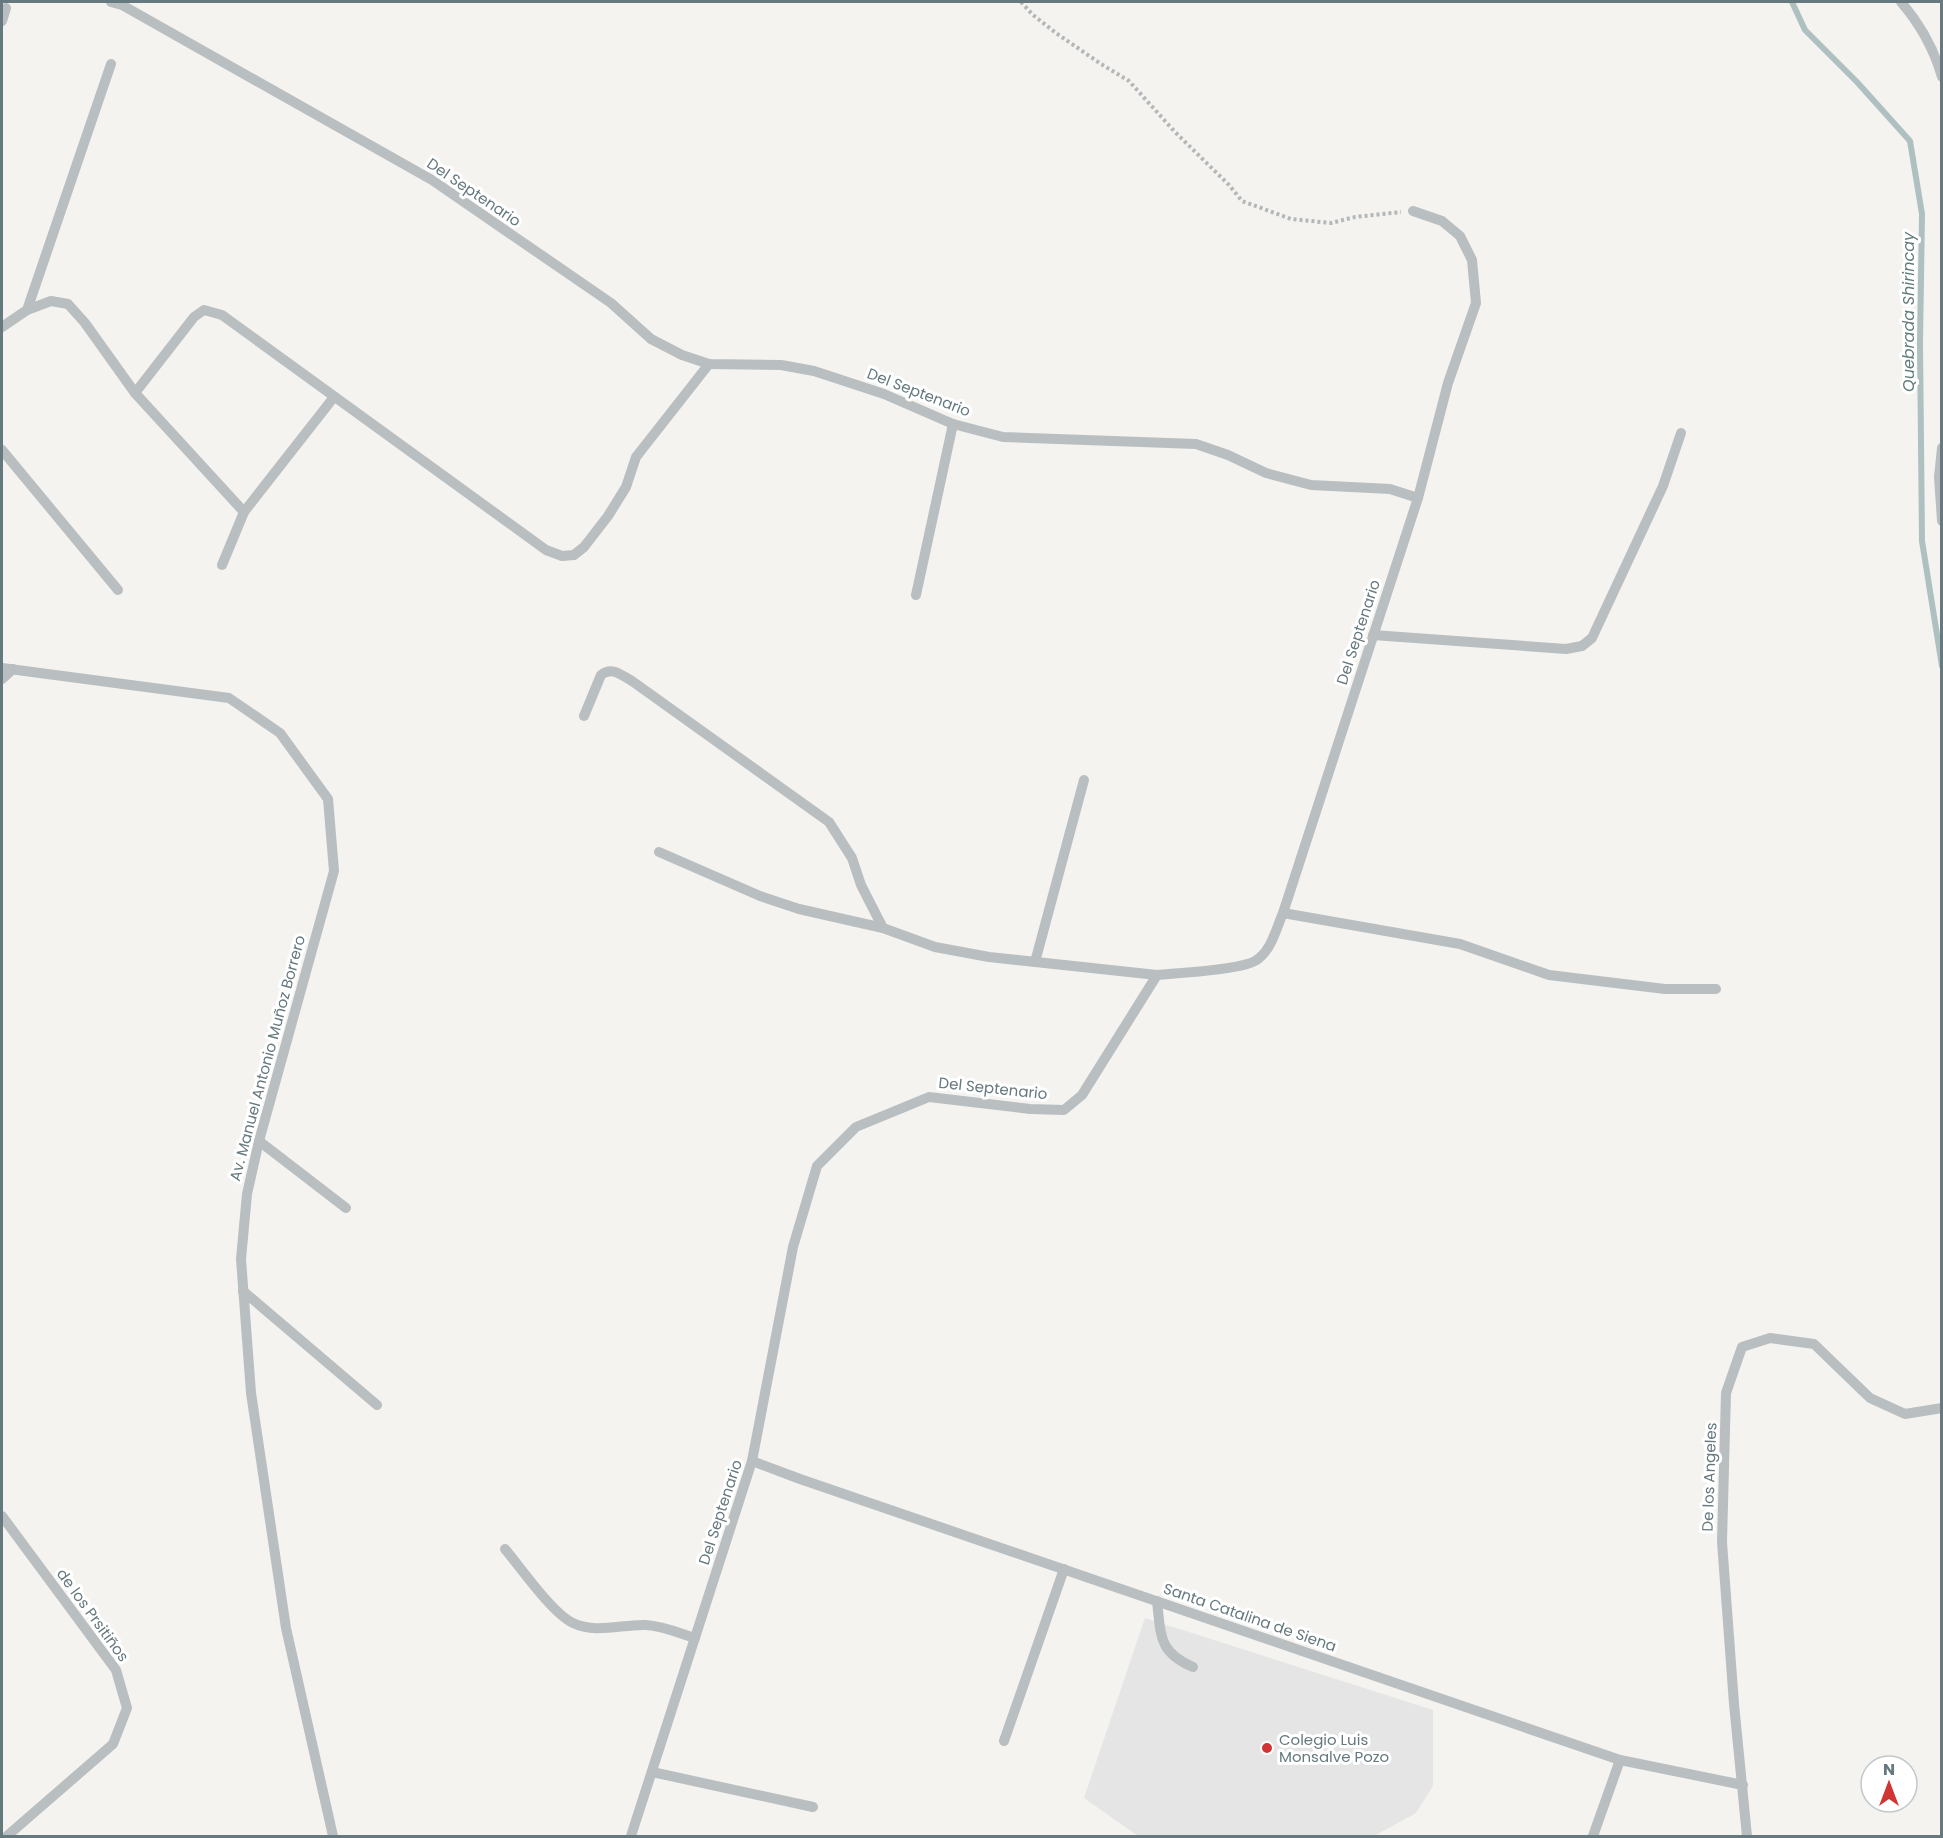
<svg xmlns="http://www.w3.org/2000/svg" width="1943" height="1838" font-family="Poppins,sans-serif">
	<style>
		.built { fill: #e4e5e4 }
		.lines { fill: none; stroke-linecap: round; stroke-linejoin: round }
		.stream { stroke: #afc0c0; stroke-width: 6 }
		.path { stroke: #b3b7b8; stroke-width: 4; stroke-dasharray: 3 3; stroke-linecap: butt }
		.minor { stroke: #b9bec0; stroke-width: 10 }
		.poi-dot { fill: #d03433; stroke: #fff; stroke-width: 2 }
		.labels { text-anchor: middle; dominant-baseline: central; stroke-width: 6; stroke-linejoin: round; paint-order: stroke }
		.street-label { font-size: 15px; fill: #66797e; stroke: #fff }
		.poi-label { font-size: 15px; fill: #66797e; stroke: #fff; text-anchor: start }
		.water-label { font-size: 16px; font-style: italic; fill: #617b7b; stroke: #fff }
	</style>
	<rect width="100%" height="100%" fill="#f4f3f0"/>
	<!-- built -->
	<path class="built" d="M 1145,1618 L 1433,1710 L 1433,1786 L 1416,1813 L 1374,1836 L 1138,1836 L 1084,1798 Z"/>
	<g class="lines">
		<!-- stream -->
		<path class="stream" d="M 1792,2 L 1805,30 L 1857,82 L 1910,141 L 1922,214 L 1920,343 L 1922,541 L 1942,666"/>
		<!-- path -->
		<path class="path" d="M 1021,2 L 1033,15 L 1056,33 L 1101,64 L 1129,81 L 1175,132 L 1229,185 L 1242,201 L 1291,219 L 1331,223 L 1355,217 L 1401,212"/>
		<!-- minor -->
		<g class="minor">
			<path d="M 111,2 L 122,5 L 432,180 L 611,303 L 651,339 L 682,355 L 709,364 L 781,365 L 814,371 L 884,394 L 953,424 L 1003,437 L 1196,444 L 1228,455 L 1266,473 L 1311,485 L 1390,489 L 1418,498 L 1283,913 C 1276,929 1271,952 1255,961 C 1239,970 1178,973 1157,975 L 1082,1095 L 1064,1110 L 1030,1109 L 929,1097 L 856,1127 L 817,1166 L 793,1247 L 752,1461 L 631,1836"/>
			<path d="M 1901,2 C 1920,24 1934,49 1942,77"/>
			<path d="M 2,21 L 6,8"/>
			<path d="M 1413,211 L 1442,221 L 1460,236 L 1472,260 L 1476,303 L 1448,383 L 1418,498"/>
			<path d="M 27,310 L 111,64"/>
			<path d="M 2,327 L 27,310 L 51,301 L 68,304 L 85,323 L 135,393 L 244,512 L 222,565"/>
			<path d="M 135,393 L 194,317 L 204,310 L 222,315 L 546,550 L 562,556 L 574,555 L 584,547 L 608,516 L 626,487 L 636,457 L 709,364"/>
			<path d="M 1942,448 L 1939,477 L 1942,521"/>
			<path d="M 2,450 L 118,590"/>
			<path d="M 244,512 L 334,397"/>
			<path d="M 916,595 L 953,424"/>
			<path d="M 1373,635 L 1566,649 L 1582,646 L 1592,638 L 1663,486 L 1681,433"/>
			<path d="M 2,668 L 229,698 L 280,733 L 328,799 L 334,871 L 259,1141 L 247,1194 L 241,1259 L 251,1393 L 286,1628 L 333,1836"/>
			<path d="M 2,679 L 13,669"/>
			<path d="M 584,716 L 601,675 C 612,666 621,675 632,681 L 829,822 L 852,858 L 861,885 L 883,928 L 935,947 L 989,957 L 1157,975"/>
			<path d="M 659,852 L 760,896 L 799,909 L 883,928"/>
			<path d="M 1283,913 L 1460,944 L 1549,975 L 1665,989 L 1716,989"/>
			<path d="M 1035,962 L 1084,780"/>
			<path d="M 259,1141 L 346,1208"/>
			<path d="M 243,1291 L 377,1405"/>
			<path d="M 752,1461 L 800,1479 L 1620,1760 L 1743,1785"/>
			<path d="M 2,1516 L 116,1670 L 127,1708 L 113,1744 L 7,1836"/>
			<path d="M 505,1549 C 521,1568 552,1613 573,1623 C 596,1634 622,1624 646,1625 C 663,1626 679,1633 695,1638"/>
			<path d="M 1157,1601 C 1161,1635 1158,1652 1193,1667"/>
			<path d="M 1004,1741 L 1064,1569"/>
			<path d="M 652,1772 L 813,1807"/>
			<path d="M 1593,1836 L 1620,1760"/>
			<path d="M 1747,1836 L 1734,1704 L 1722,1542 L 1726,1393 L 1742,1347 L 1770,1338 L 1814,1344 L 1870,1398 L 1905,1414 L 1942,1408"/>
		</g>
	</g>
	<!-- markers -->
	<circle class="poi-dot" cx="1267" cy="1748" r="6"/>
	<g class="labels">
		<!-- street labels -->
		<g class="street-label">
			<text transform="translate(474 192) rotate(34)">Del Septenario</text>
			<text transform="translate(919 392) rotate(21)">Del Septenario</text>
			<text transform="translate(1358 632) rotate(-72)">Del Septenario</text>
			<text transform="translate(267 1058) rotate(-75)">Av. Manuel Antonio Muñoz Borrero</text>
			<text transform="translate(993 1088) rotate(6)">Del Septenario</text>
			<text transform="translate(1709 1477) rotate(-88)">De los Angeles</text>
			<text transform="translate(720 1512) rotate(-72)">Del Septenario</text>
			<text transform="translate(93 1615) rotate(54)">de los Prsitiños</text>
			<text transform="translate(1250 1617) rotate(19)">Santa Catalina de Siena</text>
		</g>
		<!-- poi labels -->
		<g class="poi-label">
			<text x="1279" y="1739">Colegio Luis<tspan x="1279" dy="17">Monsalve Pozo</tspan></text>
		</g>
		<!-- water labels -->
		<g class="water-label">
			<text transform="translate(1908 312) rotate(-90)">Quebrada Shirincay</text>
		</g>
	</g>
	<!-- border -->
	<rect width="1943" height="1838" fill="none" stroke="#66797e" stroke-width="6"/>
	<!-- north arrow -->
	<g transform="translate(1889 1784)"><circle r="28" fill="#ffffff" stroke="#c2c9cb" stroke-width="1.5"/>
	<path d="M0-4.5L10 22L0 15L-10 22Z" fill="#d03433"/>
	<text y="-9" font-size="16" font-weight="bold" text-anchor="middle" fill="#66797e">N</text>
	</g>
</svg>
